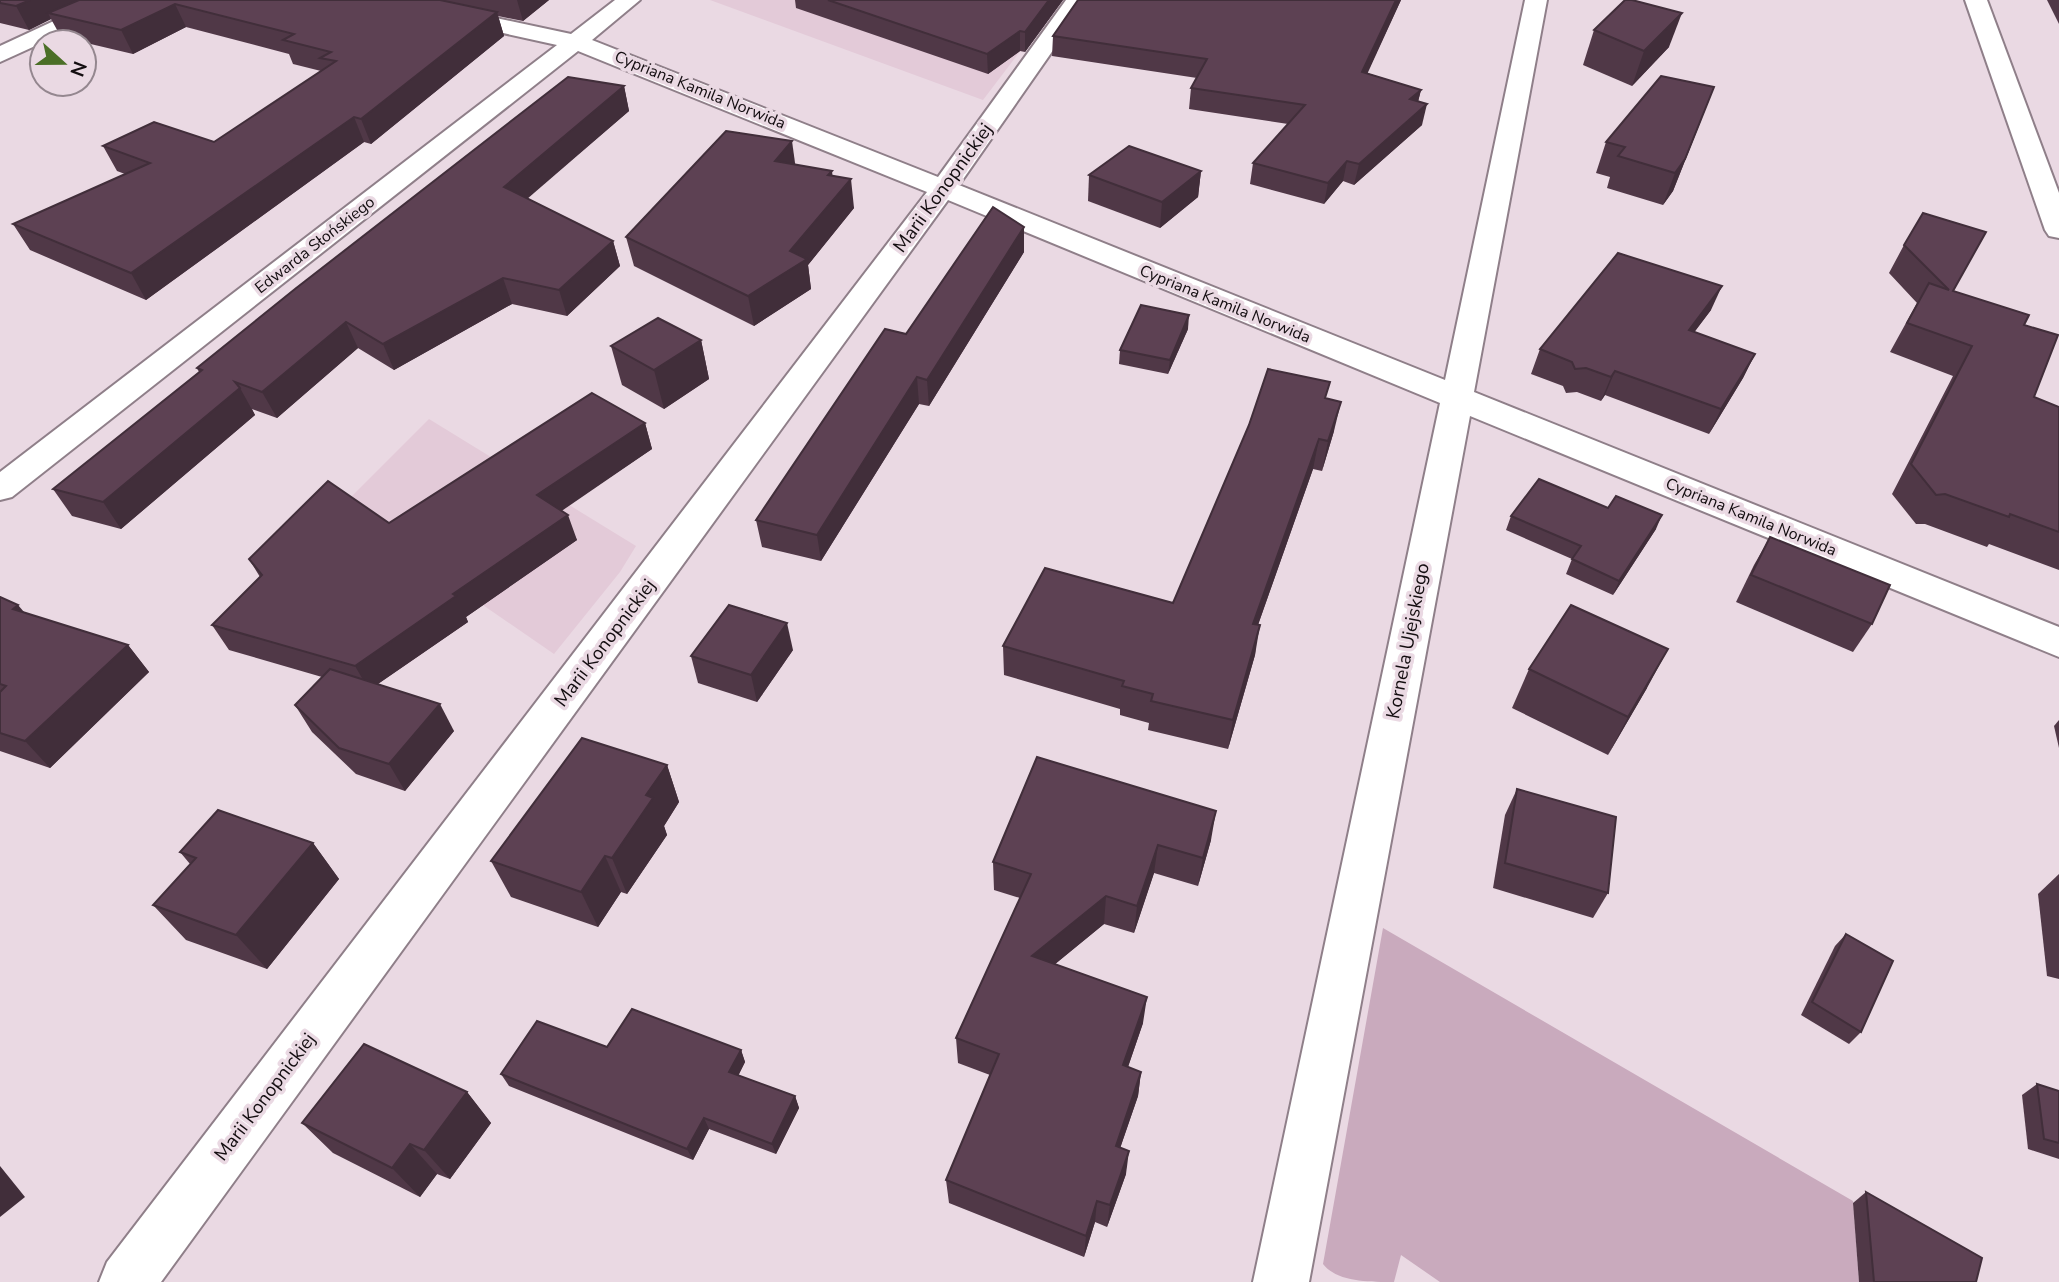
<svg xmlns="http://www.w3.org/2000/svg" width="2059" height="1282" font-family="'Nunito Sans',sans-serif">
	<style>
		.built { fill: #e3cad8 }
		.green { fill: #c9aabd }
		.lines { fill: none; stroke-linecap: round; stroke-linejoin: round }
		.minor-casing { stroke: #8f7f89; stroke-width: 4 }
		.minor { fill: #fff; fill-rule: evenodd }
		.wall { fill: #503847 }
		.shaded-wall { fill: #412e3a }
		.building { fill: #5d4153; stroke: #412e3a; stroke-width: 2 }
		.labels { text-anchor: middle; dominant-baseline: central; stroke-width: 7; stroke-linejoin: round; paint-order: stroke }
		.far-street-label { font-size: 16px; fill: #130d10; stroke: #ead9e3 }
		.street-label { font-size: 19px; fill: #130d10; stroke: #ead9e3 }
	</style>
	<rect width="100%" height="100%" fill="#ead9e3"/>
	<!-- built -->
	<g class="built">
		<path d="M 710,0 L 1059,0 L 983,100 Z"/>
		<path d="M 429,419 L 636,546 L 620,572 L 554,654 L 341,507 Z"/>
	</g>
	<!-- green -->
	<path class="green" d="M 1383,928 L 1853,1201 L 1859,1282 L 1440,1282 L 1401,1255 L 1394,1282 C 1368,1282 1337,1282 1323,1264 Z"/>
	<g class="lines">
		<!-- minor casing -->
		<g class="minor-casing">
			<g id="minor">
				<path d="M 99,0 L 128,0 L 125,5 L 0,62 L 0,46 Z"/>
				<path d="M 370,0 L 411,0 L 571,34 L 615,0 L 640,0 L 592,40 L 938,177 L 1066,0 L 1088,0 L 959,185 L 1445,380 L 1525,0 L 1547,0 L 1474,392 L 2059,627 L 2059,657 L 1470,416 L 1309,1282 L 1253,1282 L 1440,403 L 948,200 L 161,1282 L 99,1282 L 107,1262 L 927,192 L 578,51 L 12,497 L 0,500 L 0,472 L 557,45 L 381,6 Z"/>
				<path d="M 1965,0 L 1987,0 L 2059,193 L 2059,238 L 2049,236 L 2045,230 Z"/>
			</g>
		</g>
		<!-- minor -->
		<use href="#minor" class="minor"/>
	</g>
	<!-- wall -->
	<g class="wall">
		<path d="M 0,0 L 549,0 L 523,21 L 498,16 L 504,36 L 371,144 L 364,142 L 146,300 L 30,250 L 13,224 L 125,174 L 117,171 L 103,146 L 214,142 L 321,71 L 293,64 L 289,54 L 186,27 L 133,54 L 61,37 L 51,19 L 29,30 L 0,23 Z"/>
		<path d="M 795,0 L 1063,0 L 1025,52 L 1020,51 L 988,74 L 796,8 Z"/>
		<path d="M 1078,0 L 1401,0 L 1367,73 L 1421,90 L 1418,101 L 1422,125 L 1354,185 L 1343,181 L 1324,204 L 1250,184 L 1253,163 L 1288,124 L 1189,109 L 1191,88 L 1197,78 L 1052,56 L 1053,36 Z"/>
		<path d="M 2047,0 L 2059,0 L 2059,24 Z"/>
		<path d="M 1594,30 L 1669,47 L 1632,86 L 1583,65 Z"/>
		<path d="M 624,86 L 629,111 L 527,198 L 613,241 L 620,266 L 567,316 L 512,304 L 394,370 L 358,348 L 277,418 L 252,409 L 255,415 L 121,529 L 72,516 L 53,489 L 199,372 L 197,368 Z"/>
		<path d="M 1714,87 L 1673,191 L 1663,205 L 1607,188 L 1610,177 L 1596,173 L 1606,142 Z"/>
		<path d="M 795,165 L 832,171 L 832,176 L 854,208 L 808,265 L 811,289 L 754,326 L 634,266 L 626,237 Z"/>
		<path d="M 1201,171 L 1198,197 L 1160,228 L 1088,201 L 1089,175 Z"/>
		<path d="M 1024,227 L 1024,252 L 929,406 L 919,404 L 821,561 L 762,547 L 756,520 L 906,334 Z"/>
		<path d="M 1904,245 L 1953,291 L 2024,325 L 2034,397 L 2059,407 L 2059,570 L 1989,544 L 1987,547 L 1925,524 L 1916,524 L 1892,494 L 1953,376 L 1890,352 L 1917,303 L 1889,273 Z"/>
		<path d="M 1711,310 L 1694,332 L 1755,354 L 1743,378 L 1709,434 L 1605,395 L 1601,401 L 1577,392 L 1566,393 L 1563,386 L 1531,374 L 1540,349 Z"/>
		<path d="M 1188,329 L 1168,374 L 1119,364 L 1120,350 Z"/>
		<path d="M 701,340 L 709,379 L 664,409 L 622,385 L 611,346 Z"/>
		<path d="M 1327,399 L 1334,431 L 1322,471 L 1313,469 L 1258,625 L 1255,655 L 1228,749 L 1148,730 L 1149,723 L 1120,715 L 1120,709 L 1004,675 L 1003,646 L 1173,603 Z"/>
		<path d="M 645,423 L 652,449 L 561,510 L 577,540 L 466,617 L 468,622 L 378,684 L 454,731 L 405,791 L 356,774 L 312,732 L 295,705 L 322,677 L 229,650 L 212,625 L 260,577 L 249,559 L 389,523 Z"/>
		<path d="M 1511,516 L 1656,529 L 1613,595 L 1566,574 L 1572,559 L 1506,530 Z"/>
		<path d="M 1770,537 L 1872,624 L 1853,652 L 1736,602 L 1754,565 Z"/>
		<path d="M 0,597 L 25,613 L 128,645 L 149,672 L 50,768 L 0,751 Z"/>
		<path d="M 793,650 L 757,702 L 698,683 L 691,656 Z"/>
		<path d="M 1529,669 L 1647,688 L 1608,755 L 1512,708 Z"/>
		<path d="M 2059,720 L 2059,748 L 2054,726 Z"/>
		<path d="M 667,765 L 679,802 L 664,826 L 667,835 L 627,894 L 621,892 L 598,927 L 511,897 L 491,861 Z"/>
		<path d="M 1517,789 L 1608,893 L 1593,918 L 1493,888 L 1505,815 Z"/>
		<path d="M 1211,840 L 1198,886 L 1154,873 L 1134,933 L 1104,924 L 1055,964 L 1143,1023 L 1128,1067 L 1141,1072 L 1138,1096 L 1120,1148 L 1126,1174 L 1107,1227 L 1095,1222 L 1084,1257 L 949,1203 L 946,1180 L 990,1075 L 958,1063 L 956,1038 L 1020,898 L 994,890 L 993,862 Z"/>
		<path d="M 313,843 L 339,879 L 267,969 L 186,940 L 153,905 L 190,864 L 180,852 Z"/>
		<path d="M 2059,874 L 2059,979 L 2047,976 L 2038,894 Z"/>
		<path d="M 1846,934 L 1861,1032 L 1849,1044 L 1801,1015 L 1835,946 Z"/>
		<path d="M 607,1047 L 741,1050 L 745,1062 L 738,1076 L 795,1096 L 799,1108 L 776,1154 L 709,1129 L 693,1160 L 509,1086 L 501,1074 Z"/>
		<path d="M 2037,1084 L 2059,1091 L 2059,1159 L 2028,1149 L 2022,1095 Z"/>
		<path d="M 467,1092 L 491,1123 L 450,1179 L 437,1174 L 420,1197 L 333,1153 L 302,1123 Z"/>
		<path d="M 1866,1192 L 1976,1282 L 1859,1282 L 1853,1203 Z"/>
	</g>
	<!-- shaded-wall -->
	<g class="shaded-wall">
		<path d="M 30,0 L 93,0 L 48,13 L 51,19 L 29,30 L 16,6 Z"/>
		<path d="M 517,0 L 549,0 L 523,21 Z"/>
		<path d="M 1049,0 L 1063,0 L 1025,52 L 1025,32 Z"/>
		<path d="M 1396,0 L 1401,0 L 1359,92 L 1362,72 Z"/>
		<path d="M 175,4 L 186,27 L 133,54 L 121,30 Z"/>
		<path d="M 497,12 L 504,36 L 371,144 L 361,119 Z"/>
		<path d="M 1682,13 L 1669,47 L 1632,86 L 1644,51 Z"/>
		<path d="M 1020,31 L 1020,51 L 988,74 L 987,54 Z"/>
		<path d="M 624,86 L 629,111 L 512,212 L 504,187 Z"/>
		<path d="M 1421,90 L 1416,110 L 1410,99 Z"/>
		<path d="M 1427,104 L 1422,125 L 1354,185 L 1359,164 Z"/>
		<path d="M 354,117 L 364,142 L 146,300 L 131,273 Z"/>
		<path d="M 1702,118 L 1673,191 L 1663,205 L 1675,173 Z"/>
		<path d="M 792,141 L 796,170 L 775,161 Z"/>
		<path d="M 1347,161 L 1343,181 L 1324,204 L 1328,183 Z"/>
		<path d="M 832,171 L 835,199 L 851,179 L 854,208 L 808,265 L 811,289 L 754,326 L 748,296 L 790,251 L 828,175 Z"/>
		<path d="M 1201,171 L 1198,197 L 1160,228 L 1162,202 Z"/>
		<path d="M 1024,227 L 1024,252 L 929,406 L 927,380 Z"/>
		<path d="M 613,241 L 620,266 L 567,316 L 559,290 Z"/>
		<path d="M 503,278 L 512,304 L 394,370 L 383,344 Z"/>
		<path d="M 1722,286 L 1711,310 L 1678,354 L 1689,330 Z"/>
		<path d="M 1189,315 L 1188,329 L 1168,374 L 1170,360 Z"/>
		<path d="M 346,322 L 358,348 L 277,418 L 262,392 Z"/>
		<path d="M 701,340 L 709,379 L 664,409 L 654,370 Z"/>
		<path d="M 1755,354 L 1743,378 L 1709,434 L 1721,409 Z"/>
		<path d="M 1615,371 L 1605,395 L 1601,401 L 1611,377 Z"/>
		<path d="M 917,377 L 919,404 L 821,561 L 817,535 Z"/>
		<path d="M 240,388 L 255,415 L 121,529 L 103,502 Z"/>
		<path d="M 1341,402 L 1334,431 L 1322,471 L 1328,441 Z"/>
		<path d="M 645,423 L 652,449 L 547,521 L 537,495 Z"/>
		<path d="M 1319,439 L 1313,469 L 1248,653 L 1253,624 Z"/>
		<path d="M 568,515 L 577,540 L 466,617 L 468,622 L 369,690 L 355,666 L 453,594 Z"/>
		<path d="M 1662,515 L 1656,529 L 1613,595 L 1619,581 Z"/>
		<path d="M 18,605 L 41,632 L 13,609 Z"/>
		<path d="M 787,623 L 793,650 L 757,702 L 751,675 Z"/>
		<path d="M 1260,625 L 1255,655 L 1228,749 L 1233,720 Z"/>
		<path d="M 128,645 L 149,672 L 50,768 L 25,741 Z"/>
		<path d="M 1668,649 L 1647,688 L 1608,755 L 1628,717 Z"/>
		<path d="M 440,704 L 454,731 L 405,791 L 389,764 Z"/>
		<path d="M 667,765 L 679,802 L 664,826 L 667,835 L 627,894 L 612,858 L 646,795 Z"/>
		<path d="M 1216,811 L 1211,840 L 1198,886 L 1203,858 Z"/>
		<path d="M 313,843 L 339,879 L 267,969 L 236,935 Z"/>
		<path d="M 1158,845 L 1154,873 L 1134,933 L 1137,906 Z"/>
		<path d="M 605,856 L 621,892 L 598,927 L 581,892 Z"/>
		<path d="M 1106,896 L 1104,924 L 1032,983 L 1032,956 Z"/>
		<path d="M 1147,997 L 1143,1023 L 1120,1090 L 1123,1065 Z"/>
		<path d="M 741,1050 L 745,1062 L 734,1084 L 729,1072 Z"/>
		<path d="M 1141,1072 L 1138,1096 L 1113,1169 L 1116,1146 Z"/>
		<path d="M 467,1092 L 491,1123 L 450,1179 L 424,1150 Z"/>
		<path d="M 795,1096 L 799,1108 L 776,1154 L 772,1144 Z"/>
		<path d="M 704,1118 L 709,1129 L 693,1160 L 687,1149 Z"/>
		<path d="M 410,1144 L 437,1174 L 420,1197 L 392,1168 Z"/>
		<path d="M 1129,1151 L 1126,1174 L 1107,1227 L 1110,1205 Z"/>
		<path d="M 0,1166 L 25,1197 L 0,1217 Z"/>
		<path d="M 1097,1201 L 1095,1222 L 1084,1257 L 1086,1236 Z"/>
	</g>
	<!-- building -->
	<g class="building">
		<path d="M 0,0 L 30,0 L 16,6 L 0,3 Z"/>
		<path d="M 79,0 L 440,0 L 497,12 L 361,119 L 354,117 L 131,273 L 13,224 L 150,163 L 103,146 L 154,122 L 214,142 L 336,61 L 320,58 L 331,52 L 283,40 L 294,34 L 175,4 L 121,30 L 48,13 Z"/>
		<path d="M 828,0 L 1049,0 L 1025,32 L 1020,31 L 987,54 Z"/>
		<path d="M 1078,0 L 1396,0 L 1362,72 L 1421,90 L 1410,99 L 1427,104 L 1359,164 L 1347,161 L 1328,183 L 1253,163 L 1305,105 L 1191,88 L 1207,59 L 1053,36 Z"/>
		<path d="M 1625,0 L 1632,0 L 1682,13 L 1644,51 L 1594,30 Z"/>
		<path d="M 1661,76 L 1714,87 L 1685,159 L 1675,173 L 1618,156 L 1625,147 L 1606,142 Z"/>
		<path d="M 568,77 L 624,86 L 504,187 L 613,241 L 559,290 L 503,278 L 383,344 L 346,322 L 262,392 L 235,382 L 240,388 L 103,502 L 53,489 L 202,370 L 197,368 L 295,289 Z"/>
		<path d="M 726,131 L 792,141 L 775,161 L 832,171 L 828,175 L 851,179 L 790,251 L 807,259 L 748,296 L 626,237 Z"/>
		<path d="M 1129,146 L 1201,171 L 1162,202 L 1089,175 Z"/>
		<path d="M 993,207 L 1024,227 L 927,380 L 917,377 L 817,535 L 756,520 L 885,329 L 906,334 Z"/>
		<path d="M 1923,213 L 1986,232 L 1953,291 L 2029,315 L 2024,325 L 2058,335 L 2034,397 L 2059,407 L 2059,532 L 2010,514 L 2009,517 L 1945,494 L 1936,495 L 1911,464 L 1972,346 L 1907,323 L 1929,283 L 1949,290 L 1904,245 Z"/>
		<path d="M 1618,253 L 1722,286 L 1689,330 L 1755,354 L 1721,409 L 1615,371 L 1611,377 L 1586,368 L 1575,369 L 1572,362 L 1540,349 Z"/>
		<path d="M 1141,305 L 1189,315 L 1170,360 L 1120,350 Z"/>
		<path d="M 658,318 L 701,340 L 654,370 L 611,346 Z"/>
		<path d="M 1268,369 L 1330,382 L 1325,398 L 1341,402 L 1328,441 L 1319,439 L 1253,624 L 1260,625 L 1233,720 L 1151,701 L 1153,694 L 1122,686 L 1124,681 L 1003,646 L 1045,568 L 1173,603 L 1249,425 Z"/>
		<path d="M 592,393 L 645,423 L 537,495 L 568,515 L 453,594 L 456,596 L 355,666 L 212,625 L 262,575 L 249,559 L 328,481 L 389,523 Z"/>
		<path d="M 1539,479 L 1608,508 L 1616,496 L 1662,515 L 1619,581 L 1572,559 L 1581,546 L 1511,516 Z"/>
		<path d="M 1770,537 L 1890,585 L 1872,624 L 1751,575 Z"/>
		<path d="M 0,597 L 18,605 L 13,609 L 128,645 L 25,741 L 0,733 L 0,692 L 6,686 L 0,684 Z"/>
		<path d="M 729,605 L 787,623 L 751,675 L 691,656 Z"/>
		<path d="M 1571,605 L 1668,649 L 1628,717 L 1529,669 Z"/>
		<path d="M 330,669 L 440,704 L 389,764 L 339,748 L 295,705 Z"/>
		<path d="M 582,738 L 667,765 L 646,795 L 653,798 L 612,858 L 605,856 L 581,892 L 491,861 Z"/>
		<path d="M 1037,757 L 1216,811 L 1203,858 L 1158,845 L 1137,906 L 1106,896 L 1032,956 L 1147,997 L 1123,1065 L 1141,1072 L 1116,1146 L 1129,1151 L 1110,1205 L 1097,1201 L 1086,1236 L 946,1180 L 999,1054 L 956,1038 L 1031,874 L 993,862 Z"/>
		<path d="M 1517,789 L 1616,817 L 1608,893 L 1505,863 Z"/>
		<path d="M 218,810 L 313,843 L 236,935 L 153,905 L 196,858 L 180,852 Z"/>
		<path d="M 1846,934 L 1893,961 L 1861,1032 L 1812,1002 Z"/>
		<path d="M 632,1009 L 741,1050 L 729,1072 L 795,1096 L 772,1144 L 704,1118 L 687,1149 L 501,1074 L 537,1021 L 607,1047 Z"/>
		<path d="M 364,1044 L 467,1092 L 424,1150 L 410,1144 L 392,1168 L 302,1123 Z"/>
		<path d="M 2037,1084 L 2059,1091 L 2059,1143 L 2044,1139 Z"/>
		<path d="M 1866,1192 L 1982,1258 L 1976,1282 L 1874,1282 Z"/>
	</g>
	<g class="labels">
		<!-- far-street labels -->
		<g class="far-street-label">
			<text transform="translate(700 90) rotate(22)">Cypriana Kamila Norwida</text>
			<text transform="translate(315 245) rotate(-38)">Edwarda Słońskiego</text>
			<text transform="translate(1225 304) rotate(22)">Cypriana Kamila Norwida</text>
			<text transform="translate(1751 517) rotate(22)">Cypriana Kamila Norwida</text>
		</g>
		<!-- street labels -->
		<g class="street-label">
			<text transform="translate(943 188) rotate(-54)">Marii Konopnickiej</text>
			<text transform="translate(1408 641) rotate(-79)">Kornela Ujejskiego</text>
			<text transform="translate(605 643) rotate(-53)">Marii Konopnickiej</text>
			<text transform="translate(265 1097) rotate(-53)">Marii Konopnickiej</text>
		</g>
	</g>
	<!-- north arrow -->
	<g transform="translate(63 63) rotate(111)"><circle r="33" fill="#ead9e3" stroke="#94878f" stroke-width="2"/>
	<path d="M0-5L12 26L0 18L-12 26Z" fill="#4b6f27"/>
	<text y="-10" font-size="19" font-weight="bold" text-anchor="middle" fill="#130d10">N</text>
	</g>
</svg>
